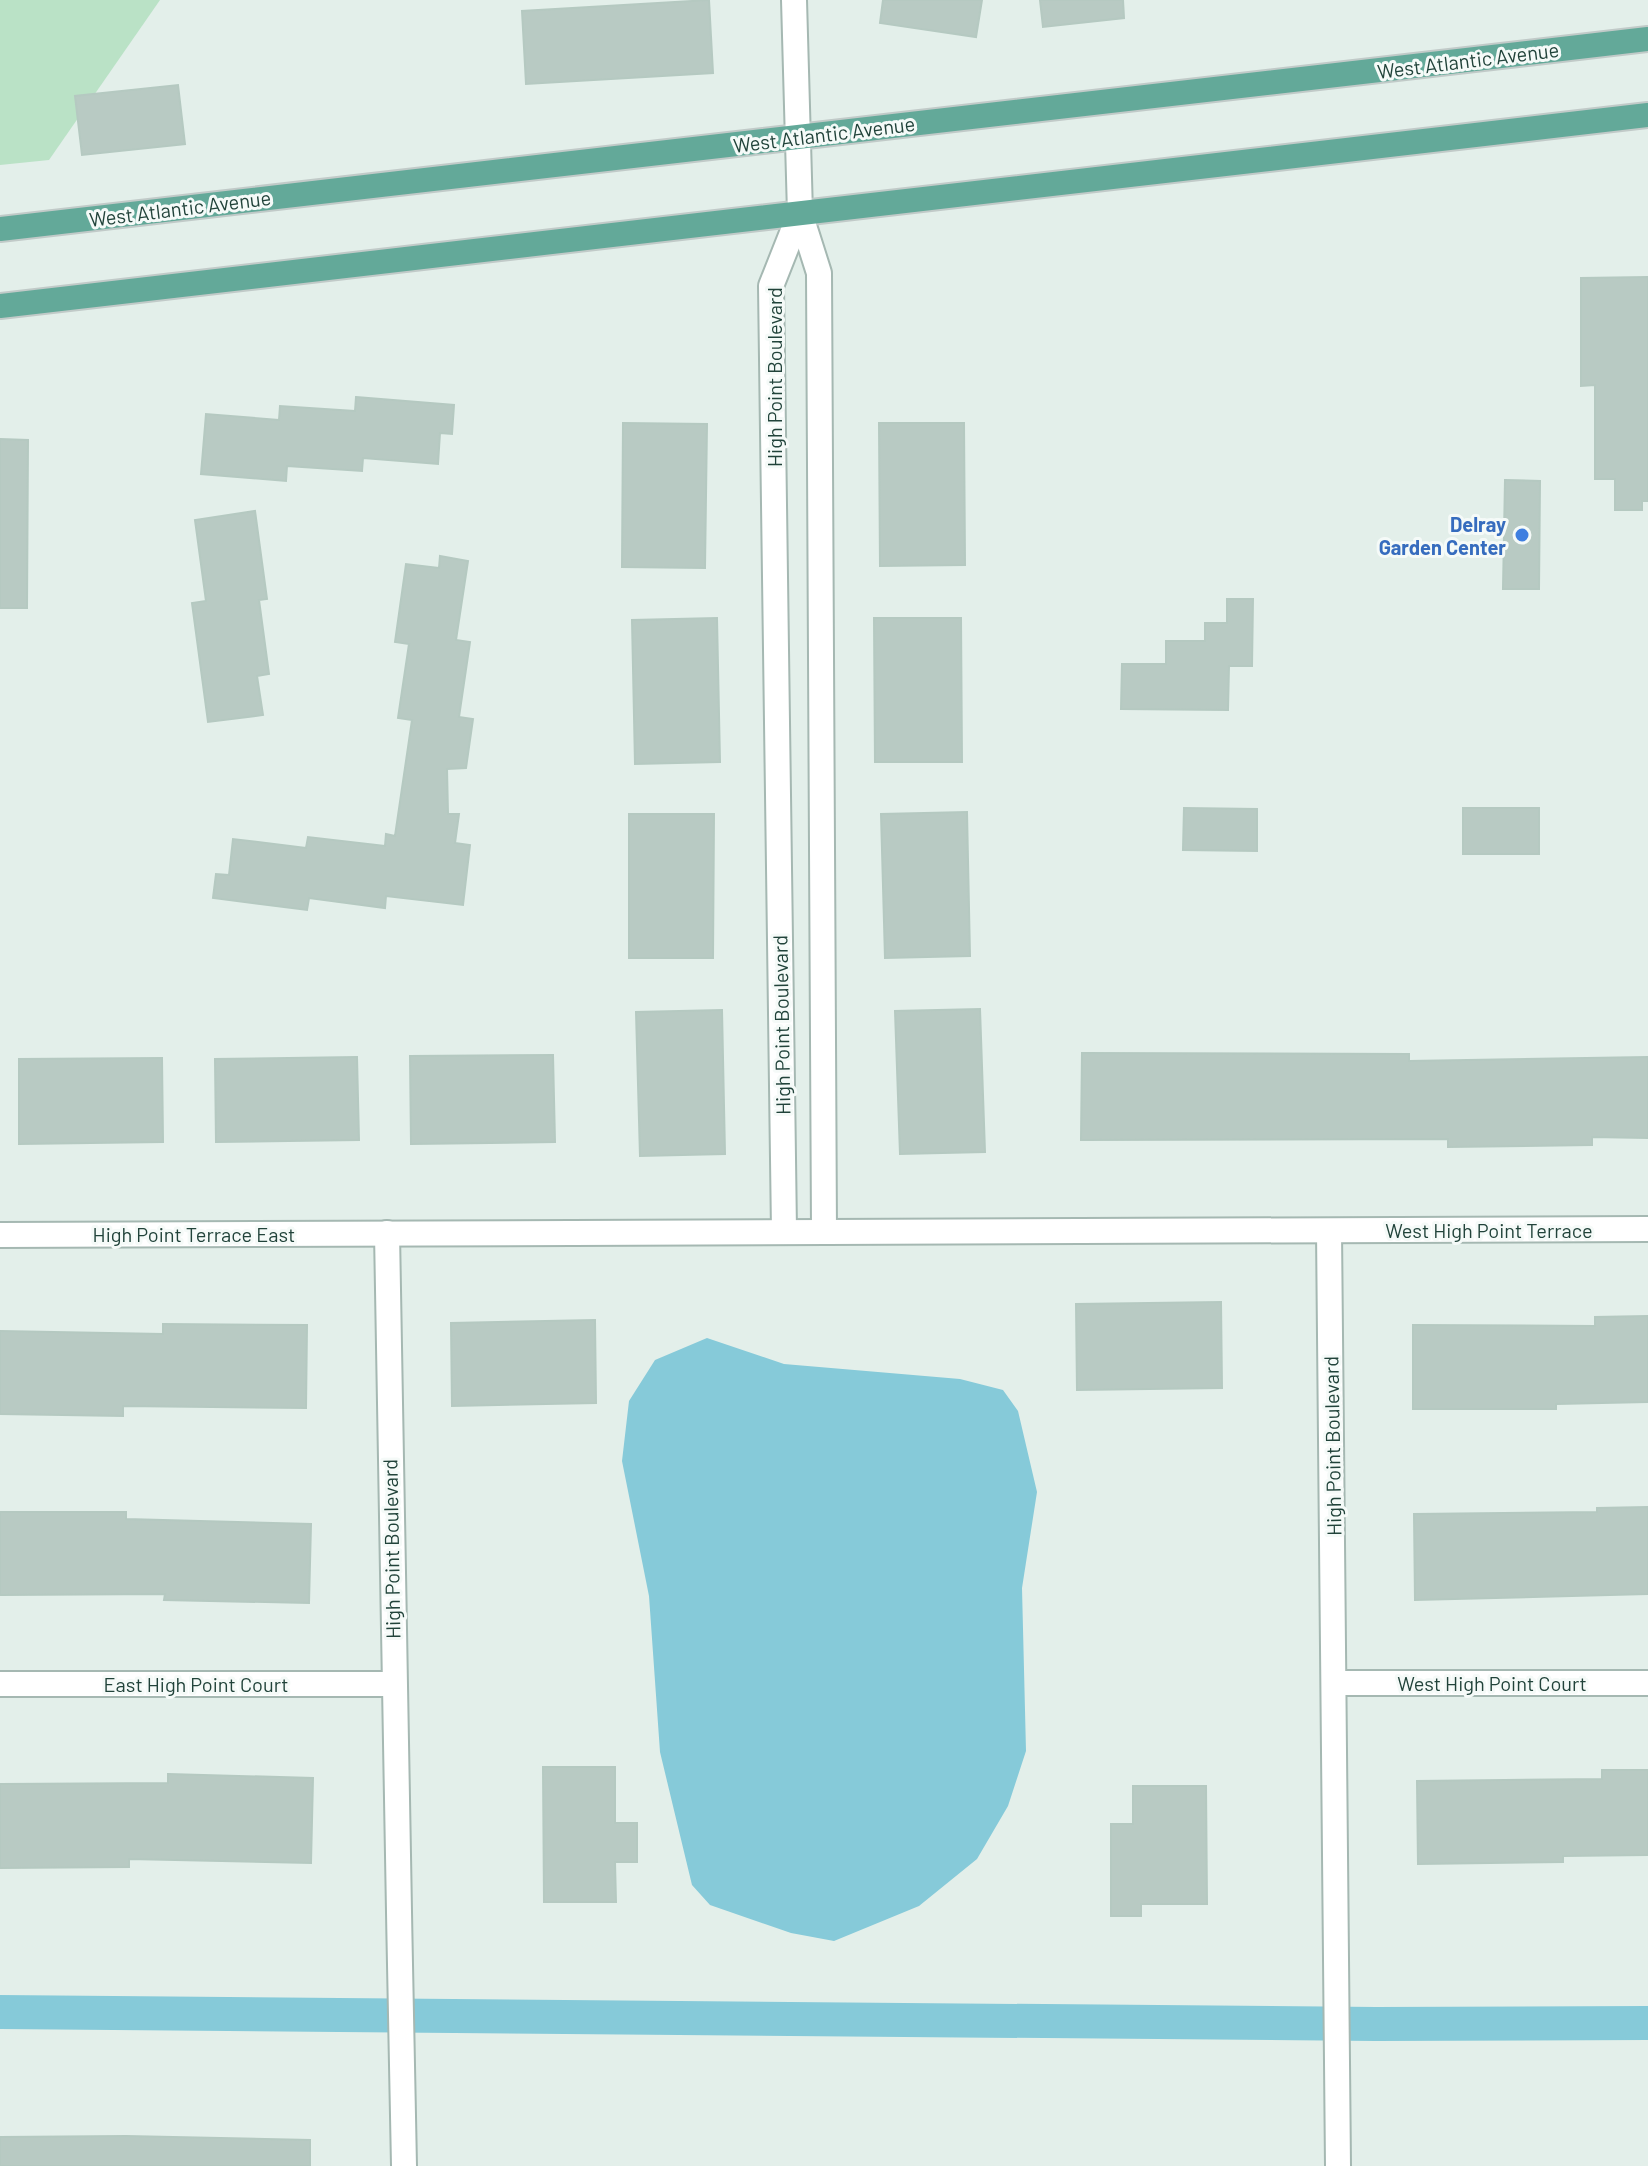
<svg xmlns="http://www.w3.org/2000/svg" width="1648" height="2166" font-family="Barlow,sans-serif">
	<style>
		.green { fill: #bae2c6 }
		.water { fill: #86cad9 }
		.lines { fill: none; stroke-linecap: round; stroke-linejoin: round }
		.canal { stroke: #86cad9; stroke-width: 34 }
		.building { fill: #b8cac3; stroke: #b5c9c1; stroke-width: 2 }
		.minor-casing { stroke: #a5b8b2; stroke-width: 28 }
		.tertiary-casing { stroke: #a5b8b2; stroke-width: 28 }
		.primary-casing { stroke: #c1cac8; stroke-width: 28 }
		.minor { stroke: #fff; stroke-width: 24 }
		.tertiary { stroke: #fff; stroke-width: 24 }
		.primary { stroke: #63a999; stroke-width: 24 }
		.shop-dot { fill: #3f7fe0; stroke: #f5faf8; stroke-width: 3 }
		.labels { text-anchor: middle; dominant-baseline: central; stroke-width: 6; stroke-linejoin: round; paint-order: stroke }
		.street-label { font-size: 20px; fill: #21433a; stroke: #f5faf8 }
		.shop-label { font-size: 20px; font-weight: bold; fill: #366cbe; stroke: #f5faf8; text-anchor: end }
	</style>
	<rect width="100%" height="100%" fill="#e3efea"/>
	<!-- green -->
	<path class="green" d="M 0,0 L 160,0 L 49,160 L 0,165 Z"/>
	<!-- water -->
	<path class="water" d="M 707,1338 L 784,1364 L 960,1379 L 1003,1390 L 1018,1411 L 1037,1492 L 1022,1588 L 1026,1751 L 1008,1806 L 977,1859 L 919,1906 L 834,1941 L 791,1933 L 710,1905 L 692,1885 L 660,1752 L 649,1596 L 622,1461 L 629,1401 L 655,1360 Z"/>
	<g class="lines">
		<!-- canal -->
		<path class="canal" d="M 0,2012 L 1376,2024 L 1648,2023"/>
	</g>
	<!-- building -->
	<g class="building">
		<path d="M 709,0 L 713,73 L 526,84 L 522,11 Z"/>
		<path d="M 883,0 L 982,0 L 976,37 L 880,23 Z"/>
		<path d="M 1040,0 L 1123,0 L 1124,18 L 1043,27 Z"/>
		<path d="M 178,85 L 185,144 L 82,155 L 75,96 Z"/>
		<path d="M 1648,277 L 1648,501 L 1642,501 L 1642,510 L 1615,510 L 1615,479 L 1595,479 L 1595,385 L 1581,386 L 1581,278 Z"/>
		<path d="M 356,397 L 454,405 L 452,434 L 440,433 L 438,464 L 363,458 L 362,471 L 287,466 L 286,481 L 201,474 L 206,414 L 279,420 L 280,406 L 355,411 Z"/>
		<path d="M 623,423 L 707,424 L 705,568 L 622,567 Z"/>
		<path d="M 879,423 L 964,423 L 965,565 L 880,566 Z"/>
		<path d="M 0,439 L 28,440 L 27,608 L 0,608 Z"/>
		<path d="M 1505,480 L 1540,481 L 1539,589 L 1503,589 Z"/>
		<path d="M 255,511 L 267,599 L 259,600 L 269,674 L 257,676 L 263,715 L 208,722 L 192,603 L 206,601 L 195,520 Z"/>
		<path d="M 440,556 L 468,561 L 456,640 L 470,642 L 459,717 L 473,719 L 466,768 L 447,769 L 448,814 L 459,814 L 455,843 L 470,845 L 463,905 L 386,896 L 385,908 L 309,898 L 307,910 L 213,898 L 216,874 L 229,875 L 233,839 L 306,848 L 308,837 L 385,846 L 386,834 L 395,836 L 412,720 L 398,718 L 409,644 L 395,642 L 406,564 L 439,568 Z"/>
		<path d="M 1227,599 L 1253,599 L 1252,666 L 1229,666 L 1228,710 L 1121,709 L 1122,664 L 1166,664 L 1166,641 L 1205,641 L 1205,623 L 1227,623 Z"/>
		<path d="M 717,618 L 720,762 L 635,764 L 632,620 Z"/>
		<path d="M 874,618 L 961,618 L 962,762 L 875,762 Z"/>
		<path d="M 1184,808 L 1257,809 L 1257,851 L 1183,850 Z"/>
		<rect x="1463" y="808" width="76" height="46"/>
		<path d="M 967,812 L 970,956 L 885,958 L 881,814 Z"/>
		<path d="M 629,814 L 714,814 L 713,958 L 629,958 Z"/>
		<path d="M 980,1009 L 985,1152 L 900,1154 L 895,1011 Z"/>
		<path d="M 722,1010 L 725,1154 L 640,1156 L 636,1012 Z"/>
		<path d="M 1082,1053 L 1409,1054 L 1409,1061 L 1648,1057 L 1648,1138 L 1592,1137 L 1592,1145 L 1448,1147 L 1448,1139 L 1081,1140 Z"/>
		<path d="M 553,1055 L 555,1142 L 411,1144 L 410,1056 Z"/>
		<path d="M 357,1057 L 359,1140 L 216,1142 L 215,1059 Z"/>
		<path d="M 162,1058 L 163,1142 L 19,1144 L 19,1059 Z"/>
		<path d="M 1221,1302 L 1222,1388 L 1077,1390 L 1076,1304 Z"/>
		<path d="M 1648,1316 L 1648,1402 L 1556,1404 L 1556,1409 L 1413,1409 L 1413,1325 L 1595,1326 L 1595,1317 Z"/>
		<path d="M 595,1320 L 596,1403 L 452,1406 L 451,1323 Z"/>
		<path d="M 163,1324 L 307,1325 L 306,1408 L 123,1406 L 123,1416 L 0,1414 L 0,1331 L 163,1334 Z"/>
		<path d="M 1648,1507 L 1648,1594 L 1415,1600 L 1414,1514 L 1597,1512 L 1597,1508 Z"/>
		<path d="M 0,1512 L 126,1512 L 126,1519 L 311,1524 L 309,1603 L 164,1600 L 165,1594 L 0,1595 Z"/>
		<path d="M 543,1767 L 615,1767 L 615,1823 L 637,1823 L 637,1862 L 615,1862 L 616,1902 L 544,1902 Z"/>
		<path d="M 1602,1770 L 1648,1770 L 1648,1855 L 1563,1856 L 1563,1862 L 1418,1864 L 1417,1781 L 1602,1779 Z"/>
		<path d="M 168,1774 L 313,1778 L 311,1863 L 129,1859 L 129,1867 L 0,1868 L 0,1784 L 168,1783 Z"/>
		<path d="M 1133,1786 L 1206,1786 L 1207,1904 L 1141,1904 L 1141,1916 L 1111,1916 L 1111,1824 L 1133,1824 Z"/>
		<path d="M 126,2136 L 310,2140 L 310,2166 L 0,2166 L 0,2137 Z"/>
	</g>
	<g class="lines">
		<!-- minor casing -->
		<g class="minor-casing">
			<g id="minor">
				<path d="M 800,213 L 819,273 L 824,1231"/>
				<path d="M 784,1231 L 771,286 L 800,213"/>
				<path d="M 1329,1231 L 1338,2166"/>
				<path d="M 387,1233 C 391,1544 398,1855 404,2166"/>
				<path d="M 0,1235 L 1648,1229"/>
				<path d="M 1336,1683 L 1648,1683"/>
				<path d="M 0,1684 L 392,1684"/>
			</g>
		</g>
		<!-- tertiary casing -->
		<g class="tertiary-casing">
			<path id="tertiary" d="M 794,0 L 800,213"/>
		</g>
		<!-- primary casing -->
		<g class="primary-casing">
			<g id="primary">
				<path d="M 0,229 L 1648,39"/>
				<path d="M 0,306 L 1648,115"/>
			</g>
		</g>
		<!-- minor -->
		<use href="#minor" class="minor"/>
		<!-- tertiary -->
		<use href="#tertiary" class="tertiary"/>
		<!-- primary -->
		<use href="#primary" class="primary"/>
	</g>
	<!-- markers -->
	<circle class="shop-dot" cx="1522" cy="535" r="8"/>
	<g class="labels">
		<!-- street labels -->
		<g class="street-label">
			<text transform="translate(1468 60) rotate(-7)">West Atlantic Avenue</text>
			<text transform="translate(824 134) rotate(-7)">West Atlantic Avenue</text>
			<text transform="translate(180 208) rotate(-7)">West Atlantic Avenue</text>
			<text transform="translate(774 377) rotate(-90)">High Point Boulevard</text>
			<text transform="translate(781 1025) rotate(-91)">High Point Boulevard</text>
			<text x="1489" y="1230">West High Point Terrace</text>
			<text x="194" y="1234">High Point Terrace East</text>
			<text transform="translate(1332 1446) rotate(-91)">High Point Boulevard</text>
			<text transform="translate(391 1549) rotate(-91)">High Point Boulevard</text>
			<text x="1492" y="1683">West High Point Court</text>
			<text x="196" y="1684">East High Point Court</text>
		</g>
		<!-- shop labels -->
		<g class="shop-label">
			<text x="1506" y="524">Delray<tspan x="1506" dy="23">Garden Center</tspan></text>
		</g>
	</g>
</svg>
